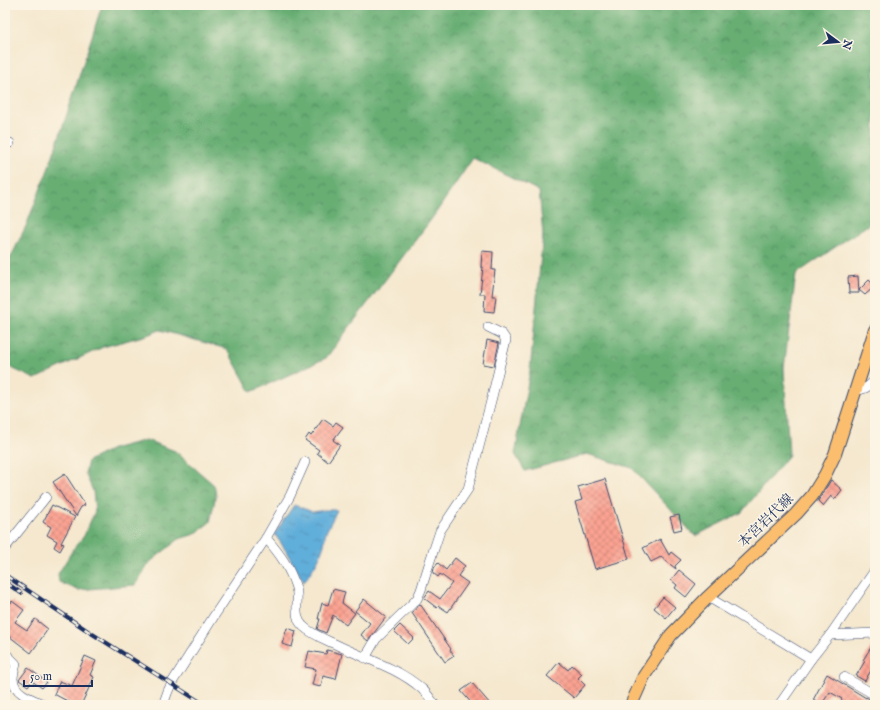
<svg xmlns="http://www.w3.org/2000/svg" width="880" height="710" font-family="'IM FELL English','Noto Serif JP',serif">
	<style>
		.forest { fill: url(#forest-crowns); stroke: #426e68 }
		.water { fill: url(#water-ripples); stroke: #3e6e9c }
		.building { fill: url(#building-cross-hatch) }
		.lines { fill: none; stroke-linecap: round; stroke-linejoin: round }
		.minor-casing { stroke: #3c4b6f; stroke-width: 10 }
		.major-casing { stroke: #3c4b6f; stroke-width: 14 }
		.minor { stroke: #fff; stroke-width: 9 }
		.major { stroke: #fbbe6e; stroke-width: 12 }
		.rail-casing { stroke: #1b2f5e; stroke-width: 4 }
		.rail { stroke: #fcf5e5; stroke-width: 2.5; stroke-dasharray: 8; stroke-linecap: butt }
		.labels { text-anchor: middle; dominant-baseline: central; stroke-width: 3; stroke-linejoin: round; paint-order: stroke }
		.street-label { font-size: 14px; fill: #1b2f5e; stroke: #fcf5e5 }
	</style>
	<defs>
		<pattern id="forest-crowns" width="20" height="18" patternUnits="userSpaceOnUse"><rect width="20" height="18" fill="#68ae73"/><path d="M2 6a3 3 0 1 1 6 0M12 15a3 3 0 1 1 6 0" fill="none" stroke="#558e62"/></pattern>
		<pattern id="water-ripples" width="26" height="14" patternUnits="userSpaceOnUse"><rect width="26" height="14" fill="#61aeda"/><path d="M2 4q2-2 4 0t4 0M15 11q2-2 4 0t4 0" fill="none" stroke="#4f8eb4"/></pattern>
		<pattern id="building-cross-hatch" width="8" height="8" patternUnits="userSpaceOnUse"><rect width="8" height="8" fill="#fca392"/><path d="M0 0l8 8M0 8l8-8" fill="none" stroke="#cb857a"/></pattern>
	</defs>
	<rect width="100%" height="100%" fill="#fcf5e5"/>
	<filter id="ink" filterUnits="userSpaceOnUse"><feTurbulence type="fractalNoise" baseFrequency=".025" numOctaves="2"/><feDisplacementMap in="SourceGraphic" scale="8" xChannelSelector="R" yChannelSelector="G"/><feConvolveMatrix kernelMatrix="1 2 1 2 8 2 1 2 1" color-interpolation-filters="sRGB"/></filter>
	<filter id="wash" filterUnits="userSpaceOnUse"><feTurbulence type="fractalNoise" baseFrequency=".012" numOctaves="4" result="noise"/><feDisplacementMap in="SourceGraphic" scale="16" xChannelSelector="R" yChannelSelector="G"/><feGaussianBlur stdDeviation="0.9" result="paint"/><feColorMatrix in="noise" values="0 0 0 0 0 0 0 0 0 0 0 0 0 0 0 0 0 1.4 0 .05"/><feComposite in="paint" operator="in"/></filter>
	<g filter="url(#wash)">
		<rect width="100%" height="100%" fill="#f5e8cf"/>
		<!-- forest -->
		<g class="forest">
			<path d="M 102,5 L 875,5 L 869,10 L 873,24 L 875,26 L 875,220 L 796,274 L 784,368 L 789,455 L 741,513 L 695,536 L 632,468 L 587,454 L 525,471 L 515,454 L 530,371 L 543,234 L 539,191 L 473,158 L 433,217 L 326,358 L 251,392 L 227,349 L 160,330 L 147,335 L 103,347 L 35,379 L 5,365 L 5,269 L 26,226 L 49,167 L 68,111 Z"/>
			<path d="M 146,440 L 175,451 L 214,485 L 216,495 L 210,522 L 195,534 L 179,539 L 150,562 L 135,585 L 78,590 L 59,582 L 58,574 L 74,548 L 84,536 L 95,511 L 93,491 L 85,473 L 88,461 L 112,449 Z"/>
		</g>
		<!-- water -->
		<path class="water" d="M 294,505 L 313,512 L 325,510 L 337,510 C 334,517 330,523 327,530 C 324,535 325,540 324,545 C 320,559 312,570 304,582 L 283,546 L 276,536 L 275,533 Z"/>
		<g id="blocks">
			<!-- building -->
			<g class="building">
				<path d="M 482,251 L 493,252 L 492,270 L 495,270 L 492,296 L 496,296 L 494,312 L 484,311 L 485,294 L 480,294 L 483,267 L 481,267 Z"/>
				<path d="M 858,276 L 859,293 L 849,293 L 848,277 Z"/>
				<path d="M 869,280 L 875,286 L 865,295 L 859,290 Z"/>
				<path d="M 487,340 L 499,343 L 494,366 L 483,364 Z"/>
				<path d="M 323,419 L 333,426 L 336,422 L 343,427 L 333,440 L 340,445 L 328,462 L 317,453 L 319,450 L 305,440 L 309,434 L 311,436 Z"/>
				<path d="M 65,474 L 85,505 L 81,507 L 76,516 L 53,482 Z"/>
				<path d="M 605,479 L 629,559 L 595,569 L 575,502 L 582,500 L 578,487 Z"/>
				<path d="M 831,480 L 842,490 L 835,499 L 831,496 L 823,506 L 818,501 Z"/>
				<path d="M 52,505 L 75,517 L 61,543 L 64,544 L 60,551 L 54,547 L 57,541 L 47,535 L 51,527 L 43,522 Z"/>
				<path d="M 679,515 L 682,529 L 674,531 L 670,517 Z"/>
				<path d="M 660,539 L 669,555 L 671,552 L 681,560 L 675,566 L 676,569 L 661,557 L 651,562 L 643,548 Z"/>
				<path d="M 455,558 L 465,566 L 458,576 L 468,583 L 448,612 L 439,606 L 437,608 L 424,598 L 429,591 L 440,599 L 452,583 L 440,574 L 438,577 L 433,573 L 434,568 L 438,563 L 446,570 Z"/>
				<path d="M 679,570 L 696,584 L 686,597 L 675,588 L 677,585 L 671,580 Z"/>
				<path d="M 333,589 L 345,592 L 342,603 L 355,613 L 346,625 L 333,615 L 326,633 L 317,629 L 320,619 L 318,619 L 322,603 L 328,605 Z"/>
				<path d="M 663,597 L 675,607 L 666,618 L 654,608 Z"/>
				<path d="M 5,599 L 11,603 L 12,601 L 24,610 L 15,622 L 27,630 L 35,619 L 48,629 L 31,653 L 5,633 Z"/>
				<path d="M 364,599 L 386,617 L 368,641 L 361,635 L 370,623 L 355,611 Z"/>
				<path d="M 420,604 L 451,649 L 450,650 L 454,656 L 445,662 L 412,613 Z"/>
				<path d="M 400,625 L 414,638 L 408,644 L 394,631 Z"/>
				<path d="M 287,628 L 296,631 L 292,647 L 282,644 Z"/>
				<path d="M 875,641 L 875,663 L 865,681 L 856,676 L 865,661 L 863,660 Z"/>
				<path d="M 327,650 L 342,654 L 336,679 L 323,676 L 321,687 L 312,685 L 316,669 L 305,667 L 309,651 L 326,654 Z"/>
				<path d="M 85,656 L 96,661 L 90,675 L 94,677 L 81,705 L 69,705 L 71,703 L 54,694 L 60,681 L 72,686 Z"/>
				<path d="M 559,662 L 568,670 L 572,665 L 582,674 L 578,678 L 585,685 L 574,698 L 547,676 Z"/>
				<path d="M 28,668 L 47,682 L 42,688 L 32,681 L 28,686 L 19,680 Z"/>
				<path d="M 827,674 L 866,698 L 866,697 L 875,702 L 875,705 L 839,705 L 842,699 L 830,692 L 821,705 L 813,700 Z"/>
				<path d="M 472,683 L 491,705 L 473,705 L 461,691 Z"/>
			</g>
		</g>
	</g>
	<g filter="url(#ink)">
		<use href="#blocks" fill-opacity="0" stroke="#3c4b6f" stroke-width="1"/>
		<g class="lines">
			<!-- minor casing -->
			<g class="minor-casing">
				<g id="minor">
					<path d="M 5,142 L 10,143"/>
					<path d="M 855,390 C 865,390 868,387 875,380"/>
					<path d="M 266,538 L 290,496 L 305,462"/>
					<path d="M 5,548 L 46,497"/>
					<path d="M 708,597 L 811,659"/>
					<path d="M 830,635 L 875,633"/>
					<path d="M 5,653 L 16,664 C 15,668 13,674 13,679 C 14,693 31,699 41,703"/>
					<path d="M 365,658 L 376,639 L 417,599 L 421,590 L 430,561 L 440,531 L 468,489 L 492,397 L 506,340 L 502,334 L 488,327"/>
					<path d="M 844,677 L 875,695"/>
					<path d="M 163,705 L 168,691 L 173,681 L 214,616 L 266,538 C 280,554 290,568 296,588 C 300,600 292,616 303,626 C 311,634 324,639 335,644 C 363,658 397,667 422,689 C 427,693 431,700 435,705"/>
					<path d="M 779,705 L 811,659 L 830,635 L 875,570"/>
				</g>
			</g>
			<!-- major casing -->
			<g class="major-casing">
				<path id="major" d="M 631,705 L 644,676 L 671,635 L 708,597 L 796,514 L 812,496 L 825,475 L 835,454 L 875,330"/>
			</g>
			<!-- minor -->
			<use href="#minor" class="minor"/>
			<!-- major -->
			<use href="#major" class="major"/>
			<!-- rail casing -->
			<g class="rail-casing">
				<g id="rail">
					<path d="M 5,575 L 91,633 L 205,705"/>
					<path d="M 5,582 L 21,593"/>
				</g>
			</g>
			<!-- rail -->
			<use href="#rail" class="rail"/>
		</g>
	</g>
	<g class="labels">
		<!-- street labels -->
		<g class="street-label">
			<text transform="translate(766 521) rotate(-44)">本宮岩代線</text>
		</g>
	</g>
	<!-- margin -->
	<rect width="880" height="710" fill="none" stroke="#fcf5e5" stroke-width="20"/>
	<!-- north arrow -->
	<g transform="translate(838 42) rotate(106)" stroke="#fcf5e5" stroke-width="3" paint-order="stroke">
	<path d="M0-3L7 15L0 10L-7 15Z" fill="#1b2f5e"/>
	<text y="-6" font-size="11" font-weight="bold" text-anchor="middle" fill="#1b2f5e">N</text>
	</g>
	<!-- scale -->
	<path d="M24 680v6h68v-6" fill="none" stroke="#1b2f5e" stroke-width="2"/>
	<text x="30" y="680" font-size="12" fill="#1b2f5e" stroke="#fcf5e5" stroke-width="3" paint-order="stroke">50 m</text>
</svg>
